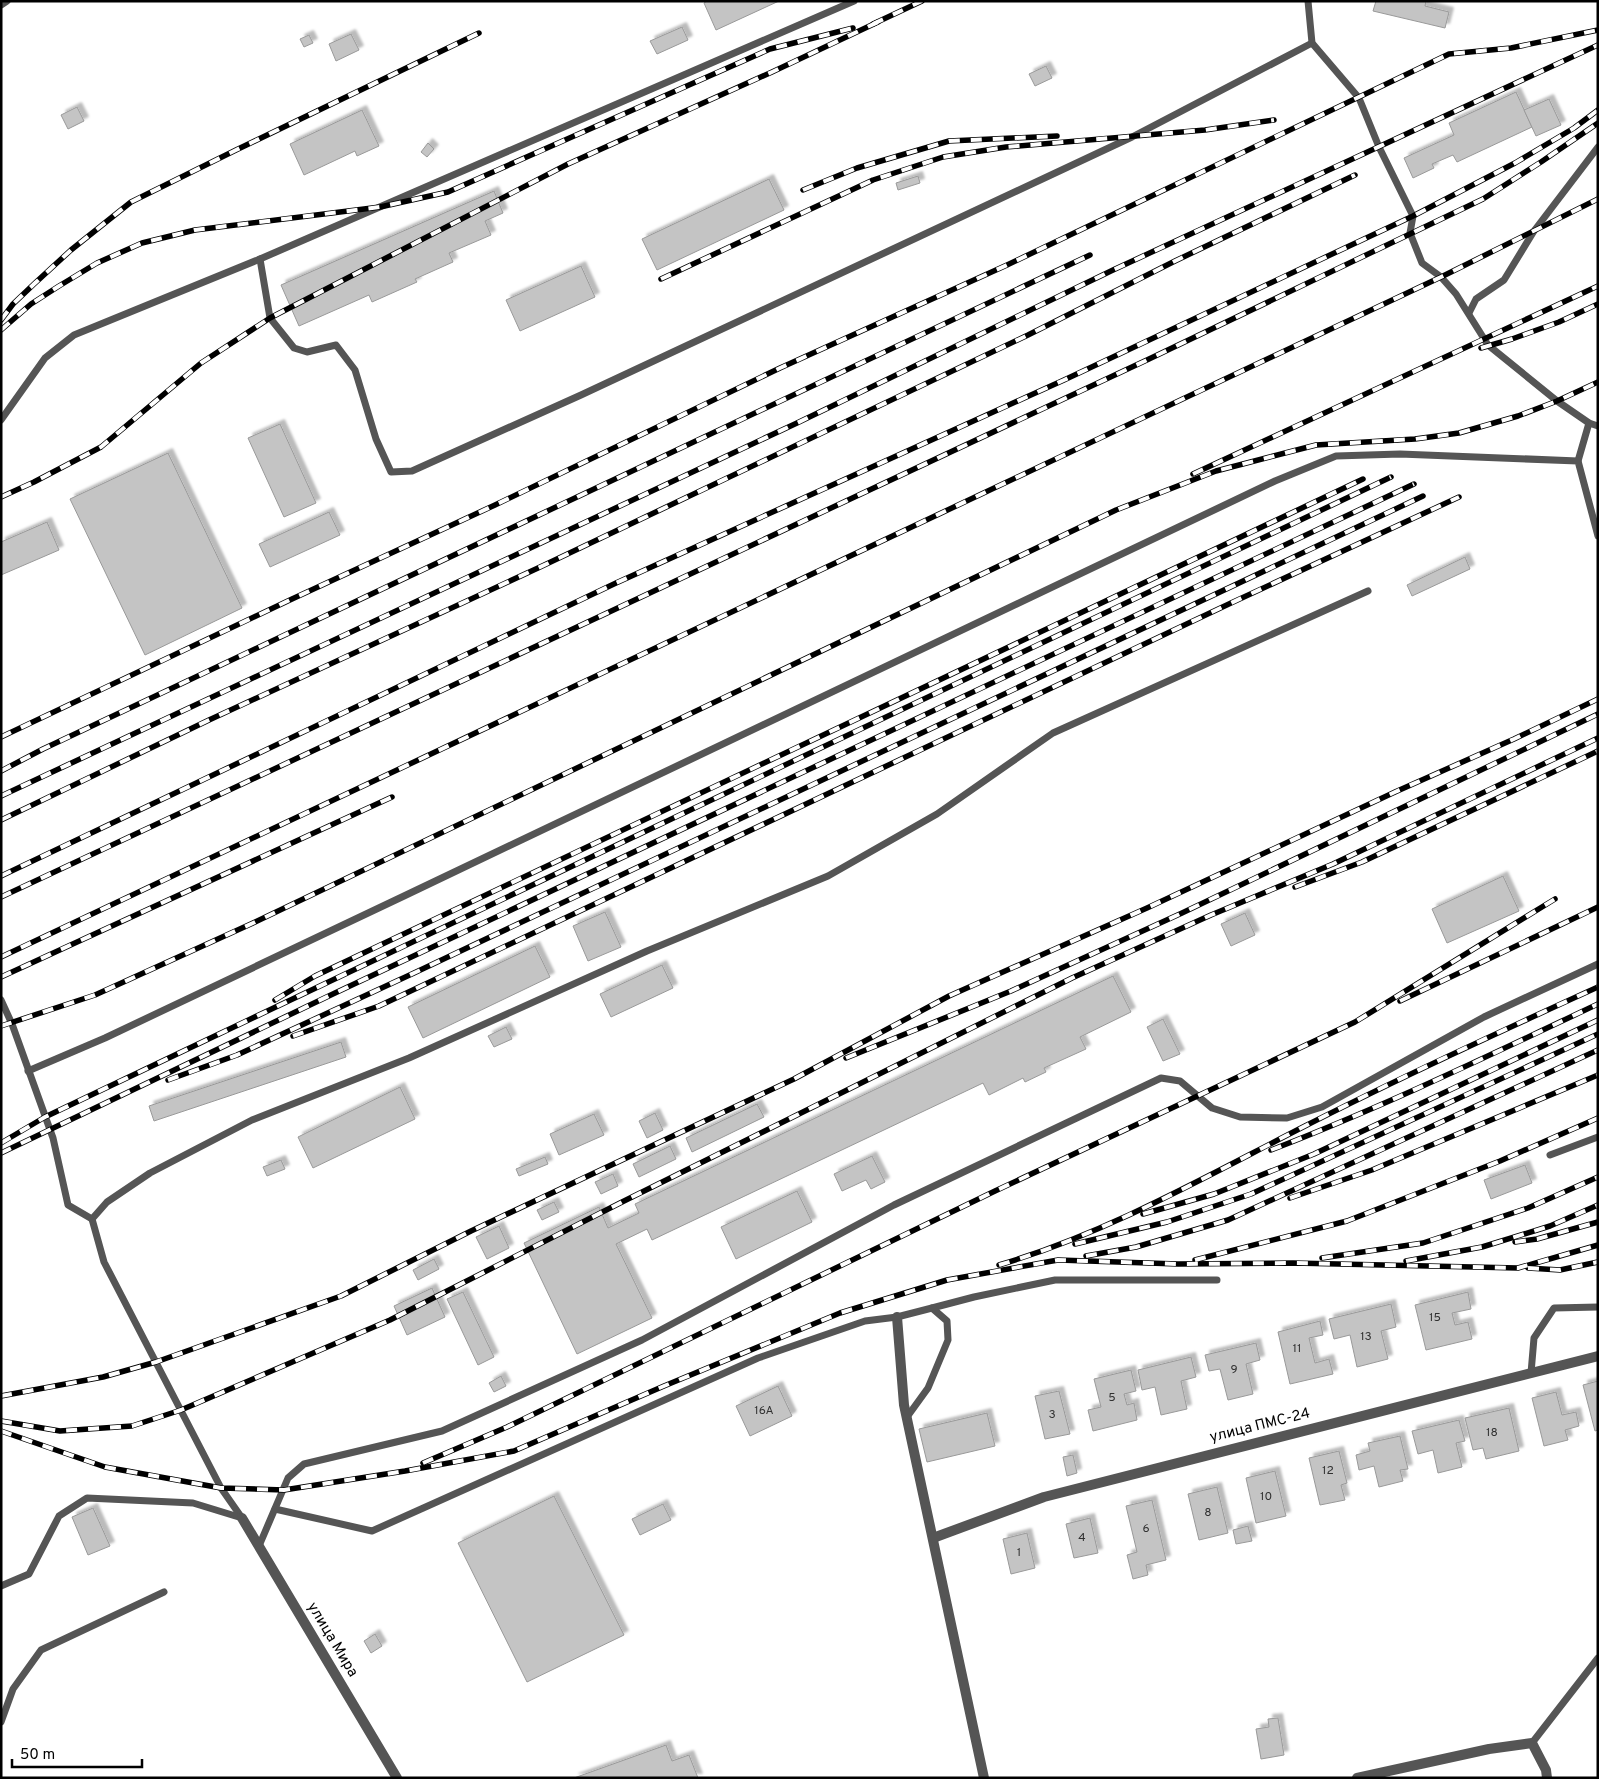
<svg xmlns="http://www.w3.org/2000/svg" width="1599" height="1779" font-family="Overpass,sans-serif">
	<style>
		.building { fill: #c4c4c4; stroke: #999; filter: url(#shadow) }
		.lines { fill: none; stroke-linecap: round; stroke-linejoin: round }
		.service { stroke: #555; stroke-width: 7 }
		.minor { stroke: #555; stroke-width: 10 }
		.rail-casing { stroke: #000; stroke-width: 5.5 }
		.rail { stroke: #fff; stroke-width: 4; stroke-dasharray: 11; stroke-linecap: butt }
		.labels { text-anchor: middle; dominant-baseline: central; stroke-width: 4; stroke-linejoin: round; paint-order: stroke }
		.number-label { font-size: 12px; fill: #313131 }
		.street-label { font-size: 15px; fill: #000; stroke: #fff }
	</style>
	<defs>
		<filter id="shadow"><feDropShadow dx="4.5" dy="-4.5" stdDeviation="1" flood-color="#0004"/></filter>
	</defs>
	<rect width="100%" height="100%" fill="#fff"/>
	<!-- building -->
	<g class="building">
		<path d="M 707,1 L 779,1 L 716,30 L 704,3 Z"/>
		<path d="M 1376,1 L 1426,1 L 1425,6 L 1449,12 L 1445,28 L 1373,11 Z"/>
		<path d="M 682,27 L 688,40 L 657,54 L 650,41 Z"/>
		<path d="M 351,34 L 359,50 L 336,61 L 329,44 Z"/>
		<path d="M 309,35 L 313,43 L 304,47 L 300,39 Z"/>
		<path d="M 1046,66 L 1052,78 L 1035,86 L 1029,74 Z"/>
		<path d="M 1516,92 L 1532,127 L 1457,162 L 1453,155 L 1432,164 L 1434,168 L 1413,178 L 1404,158 L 1454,135 L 1449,123 Z"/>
		<path d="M 1549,99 L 1561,125 L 1536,136 L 1524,110 Z"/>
		<path d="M 77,107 L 84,121 L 68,129 L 61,115 Z"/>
		<path d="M 362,110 L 379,146 L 357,156 L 355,151 L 304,175 L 290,144 Z"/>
		<path d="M 428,143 L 434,149 L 427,157 L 421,152 Z"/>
		<path d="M 918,176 L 920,183 L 898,190 L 896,183 Z"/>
		<path d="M 769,179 L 784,210 L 657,270 L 642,239 Z"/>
		<path d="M 494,191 L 503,213 L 485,221 L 491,235 L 449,253 L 453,262 L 415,279 L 417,282 L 372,302 L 369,295 L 299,326 L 281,285 Z"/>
		<path d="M 581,266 L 595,297 L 520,331 L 506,300 Z"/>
		<path d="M 280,424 L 316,503 L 284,517 L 248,438 Z"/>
		<path d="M 168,453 L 242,608 L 145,655 L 70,499 Z"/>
		<path d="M 329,512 L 340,535 L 270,567 L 259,544 Z"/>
		<path d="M 47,522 L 59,550 L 1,575 L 1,542 Z"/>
		<path d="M 1465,557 L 1470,569 L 1412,596 L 1407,585 Z"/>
		<path d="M 1503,876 L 1519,911 L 1447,943 L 1432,909 Z"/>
		<path d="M 605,912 L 621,947 L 588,961 L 573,926 Z"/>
		<path d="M 1245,913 L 1255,935 L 1231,946 L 1221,924 Z"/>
		<path d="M 535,946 L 550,977 L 423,1038 L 408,1007 Z"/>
		<path d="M 662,965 L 673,988 L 611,1017 L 600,994 Z"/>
		<path d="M 1113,976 L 1131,1012 L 1080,1037 L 1086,1049 L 1044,1068 L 1046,1072 L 1025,1082 L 1023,1078 L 989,1095 L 983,1083 L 652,1240 L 647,1229 L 616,1244 L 652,1318 L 577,1354 L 524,1243 L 599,1207 L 608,1228 L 639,1213 L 635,1204 Z"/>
		<path d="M 1163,1019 L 1180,1054 L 1163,1061 L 1147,1027 Z"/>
		<path d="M 506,1027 L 512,1039 L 494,1047 L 488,1036 Z"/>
		<path d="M 341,1042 L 346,1057 L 154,1121 L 149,1106 Z"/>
		<path d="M 400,1087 L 415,1119 L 313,1168 L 298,1137 Z"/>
		<path d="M 757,1104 L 764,1117 L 692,1152 L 686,1138 Z"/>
		<path d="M 655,1113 L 663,1130 L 647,1138 L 639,1121 Z"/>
		<path d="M 594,1114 L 604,1135 L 559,1155 L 550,1134 Z"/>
		<path d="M 670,1146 L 676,1159 L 639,1177 L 633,1164 Z"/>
		<path d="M 872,1156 L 885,1182 L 871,1189 L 866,1180 L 842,1191 L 834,1174 Z"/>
		<path d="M 545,1157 L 548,1164 L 519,1176 L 516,1169 Z"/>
		<path d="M 281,1160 L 285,1169 L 267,1176 L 263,1167 Z"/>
		<path d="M 1525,1165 L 1532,1183 L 1491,1199 L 1484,1180 Z"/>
		<path d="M 613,1174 L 618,1186 L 601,1194 L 595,1182 Z"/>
		<path d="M 797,1191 L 812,1222 L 736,1259 L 721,1227 Z"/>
		<path d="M 554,1202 L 559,1212 L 542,1220 L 537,1210 Z"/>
		<path d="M 499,1226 L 509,1248 L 487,1259 L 476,1237 Z"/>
		<path d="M 434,1259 L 439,1269 L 418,1280 L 413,1270 Z"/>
		<path d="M 432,1288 L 445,1317 L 407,1335 L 394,1306 Z"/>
		<path d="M 463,1292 L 494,1357 L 478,1365 L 447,1299 Z"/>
		<path d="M 1468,1292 L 1471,1309 L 1452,1313 L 1455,1325 L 1468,1322 L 1472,1339 L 1426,1350 L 1415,1305 Z"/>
		<path d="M 1391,1304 L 1396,1327 L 1381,1331 L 1388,1359 L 1357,1367 L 1350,1335 L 1334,1339 L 1329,1319 Z"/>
		<path d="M 1320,1321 L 1323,1335 L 1309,1338 L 1315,1363 L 1329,1359 L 1333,1374 L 1290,1384 L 1278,1332 Z"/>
		<path d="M 1256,1343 L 1260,1360 L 1246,1364 L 1253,1394 L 1228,1400 L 1220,1369 L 1209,1371 L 1205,1355 Z"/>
		<path d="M 1191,1357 L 1196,1377 L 1181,1381 L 1187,1409 L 1161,1415 L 1155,1387 L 1142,1390 L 1138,1370 Z"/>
		<path d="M 1131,1370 L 1136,1391 L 1124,1394 L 1127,1405 L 1134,1403 L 1137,1420 L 1093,1431 L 1088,1410 L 1101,1407 L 1094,1379 Z"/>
		<path d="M 501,1376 L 506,1386 L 494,1392 L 489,1383 Z"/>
		<path d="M 1598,1381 L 1598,1430 L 1595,1431 L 1583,1385 Z"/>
		<path d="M 778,1386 L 792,1416 L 750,1436 L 736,1406 Z"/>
		<path d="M 1059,1391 L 1070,1434 L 1045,1439 L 1035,1396 Z"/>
		<path d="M 1556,1392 L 1562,1415 L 1576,1412 L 1579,1426 L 1565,1430 L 1568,1440 L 1544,1446 L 1532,1398 Z"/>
		<path d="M 1509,1408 L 1519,1451 L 1486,1459 L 1483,1448 L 1473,1450 L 1465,1418 Z"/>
		<path d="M 987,1413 L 995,1446 L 927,1462 L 919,1429 Z"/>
		<path d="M 1459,1420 L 1465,1441 L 1456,1443 L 1462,1467 L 1438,1473 L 1433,1450 L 1418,1454 L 1412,1431 Z"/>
		<path d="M 1400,1436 L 1408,1469 L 1400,1470 L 1403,1481 L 1379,1487 L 1374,1466 L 1359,1470 L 1356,1455 L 1370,1451 L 1368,1443 Z"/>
		<path d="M 1339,1451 L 1347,1483 L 1341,1485 L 1345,1500 L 1320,1505 L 1309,1458 Z"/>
		<path d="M 1073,1455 L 1077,1473 L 1067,1476 L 1063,1457 Z"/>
		<path d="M 1275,1471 L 1286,1516 L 1256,1523 L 1246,1478 Z"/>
		<path d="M 1217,1487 L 1228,1533 L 1199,1540 L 1188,1494 Z"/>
		<path d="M 554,1496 L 624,1635 L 527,1682 L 458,1543 Z"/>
		<path d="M 1152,1500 L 1166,1560 L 1146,1565 L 1148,1575 L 1133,1579 L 1127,1555 L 1137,1552 L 1126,1506 Z"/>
		<path d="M 663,1504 L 671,1520 L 640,1535 L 632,1519 Z"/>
		<path d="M 93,1508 L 110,1546 L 88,1555 L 72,1517 Z"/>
		<path d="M 1090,1518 L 1098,1553 L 1074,1558 L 1066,1524 Z"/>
		<path d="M 1248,1526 L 1252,1541 L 1236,1544 L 1233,1530 Z"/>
		<path d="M 1027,1533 L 1035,1568 L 1011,1574 L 1003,1539 Z"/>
		<path d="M 375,1634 L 382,1646 L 371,1653 L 364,1641 Z"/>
		<path d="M 1278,1718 L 1284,1755 L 1261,1759 L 1256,1729 L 1269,1727 L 1268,1719 Z"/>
		<path d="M 666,1745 L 672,1761 L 689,1755 L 698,1778 L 574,1778 Z"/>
	</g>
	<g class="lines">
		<!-- service -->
		<g class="service">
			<path d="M 1308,1 L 1312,43 L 1359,98 L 1379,147 L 1413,216 L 1410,233 L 1422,263 L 1441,277 L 1456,294 L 1488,345 L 1557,401 L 1589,423 L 1598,426"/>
			<path d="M 1,5 L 7,1"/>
			<path d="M 260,259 L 270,318 L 294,348 L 307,352 L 336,345 L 355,370 L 376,439 L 391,472 L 412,471 L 581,395 L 1132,137 L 1312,43"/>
			<path d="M 1469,313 L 1476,299 L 1504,280 L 1534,231 L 1598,147"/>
			<path d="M 1,420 L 45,358 L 74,335 L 260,259 L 854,1"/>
			<path d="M 1578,461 L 1589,423"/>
			<path d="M 1,1000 L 12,1024 L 53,1138 L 68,1205 L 92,1219"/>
			<path d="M 28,1071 L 105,1038 L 404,896 L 1275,481 L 1336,456 L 1400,454 L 1578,461 L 1598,536"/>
			<path d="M 1550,1155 L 1598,1137"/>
			<path d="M 932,1308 L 974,1297 L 1055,1280 L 1217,1280"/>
			<path d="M 1531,1373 L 1534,1338 L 1554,1308 L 1598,1307"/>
			<path d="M 275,1509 L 372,1531 L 758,1358 L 865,1321 L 897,1317 L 932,1308 L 947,1321 L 948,1340 L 928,1388 L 907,1417"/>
			<path d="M 242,1518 L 221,1488 L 104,1262 L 92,1219 L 107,1202 L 150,1173 L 252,1120 L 409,1058 L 647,951 L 828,876 L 937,814 L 1053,733 L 1368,591"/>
			<path d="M 259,1546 L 288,1478 L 304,1464 L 442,1431 L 642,1340 L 894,1205 L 1161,1078 L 1180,1081 L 1212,1108 L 1240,1117 L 1287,1118 L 1322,1107 L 1484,1017 L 1598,964"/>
			<path d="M 1,1586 L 29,1574 L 59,1516 L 87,1498 L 193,1503 L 242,1518"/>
			<path d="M 1,1722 L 13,1689 L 41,1650 L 164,1592"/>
			<path d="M 1532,1743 L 1598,1658"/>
		</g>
		<!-- minor -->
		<g class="minor">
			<path d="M 897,1317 L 904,1405 L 984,1778"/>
			<path d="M 242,1518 L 397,1778"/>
			<path d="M 933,1538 L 1044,1497 L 1598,1356"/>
			<path d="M 1357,1778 L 1489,1749 L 1532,1743 L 1546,1770 L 1547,1778"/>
		</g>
		<!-- rail casing -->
		<g class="rail-casing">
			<g id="rail">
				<path d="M 873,24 L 922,1"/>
				<path d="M 803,190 L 857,168 L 949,141 L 1057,136"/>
				<path d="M 661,279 L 873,180 L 943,157 L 1006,147 L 1205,130 L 1274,120"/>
				<path d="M 1,320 L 13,304 L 34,284 L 71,250 L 131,202 L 236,150 L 479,33"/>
				<path d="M 1,330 L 31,304 L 59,286 L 97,263 L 142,243 L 195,230 L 380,207 L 448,192 L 770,49 L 853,28"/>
				<path d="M 1481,348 L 1512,339 L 1559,322 L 1598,304"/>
				<path d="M 1193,474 L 1598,286"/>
				<path d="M 1,497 L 34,482 L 101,447 L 201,363 L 270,318 L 568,164 L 772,72 L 878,22"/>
				<path d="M 1,737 L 292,599 L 495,505 L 780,368 L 1007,265 L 1449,54 L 1511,48 L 1598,30"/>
				<path d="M 1,771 L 43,749 L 1090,255"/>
				<path d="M 1,796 L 797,423 L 1113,270 L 1598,45"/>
				<path d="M 1,820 L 209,720 L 538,568 L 1028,335 L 1175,261 L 1355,175"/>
				<path d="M 1,876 L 616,583 L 1064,380 L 1413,216 L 1515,163 L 1574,128 L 1598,110"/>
				<path d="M 1295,887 L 1362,862 L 1598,751"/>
				<path d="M 1,897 L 1149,359 L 1483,199 L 1541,162 L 1598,123"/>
				<path d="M 1,957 L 1441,277 L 1598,199"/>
				<path d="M 1,977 L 392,797"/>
				<path d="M 275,1000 L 315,976 L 1363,479"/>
				<path d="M 1400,1001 L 1598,907"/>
				<path d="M 1,1026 L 95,995 L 253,923 L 1116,510 L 1216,471 L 1316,445 L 1415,439 L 1459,433 L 1518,416 L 1557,401 L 1598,382"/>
				<path d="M 293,1036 L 379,1006 L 1231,603 L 1459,497"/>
				<path d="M 846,1058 L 1011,991 L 1182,913 L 1598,714"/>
				<path d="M 168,1080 L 237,1055 L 414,973 L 1423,496"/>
				<path d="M 1,1143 L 45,1117 L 219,1034 L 1391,477"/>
				<path d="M 1271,1150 C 1383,1107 1490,1055 1598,1004"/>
				<path d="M 1,1153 L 335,993 L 1414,484"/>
				<path d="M 1290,1198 L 1372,1170 L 1598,1075"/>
				<path d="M 1143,1214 L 1214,1194 L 1314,1154 L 1598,1020"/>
				<path d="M 1515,1242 L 1537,1239 L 1598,1222"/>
				<path d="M 1075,1244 L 1167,1222 L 1251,1194 L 1598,1034"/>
				<path d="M 1086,1256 L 1136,1247 L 1228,1220 L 1598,1050"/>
				<path d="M 1322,1258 L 1423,1243 L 1528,1208 L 1598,1177"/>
				<path d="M 1195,1260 L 1347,1221 L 1500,1161 L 1598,1118"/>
				<path d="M 1406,1261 L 1482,1247 L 1550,1226 L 1598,1205"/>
				<path d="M 999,1265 C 1107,1233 1205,1177 1305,1126 C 1401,1077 1499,1032 1598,987"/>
				<path d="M 1528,1268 L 1560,1270 L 1598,1262"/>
				<path d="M 1,1396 L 103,1377 L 156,1362 L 341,1296 L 471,1231 L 794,1079 L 949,996 L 1147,908 L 1395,792 L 1514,739 L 1598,699"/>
				<path d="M 1,1421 L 60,1431 L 132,1426 L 181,1410 L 390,1320 L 622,1202 L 1072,978 L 1211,915 L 1333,864 L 1598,738"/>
				<path d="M 1,1431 L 105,1467 L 221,1488 L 284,1490 L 405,1471 L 514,1451 L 664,1386 L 840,1313 L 947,1280 L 1058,1260 L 1178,1264 L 1293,1263 L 1518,1268 L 1598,1245"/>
				<path d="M 423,1463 L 507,1427 L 995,1191 L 1355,1022 L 1555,899"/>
			</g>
		</g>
		<!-- rail -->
		<use href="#rail" class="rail"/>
	</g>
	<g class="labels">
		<!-- number labels -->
		<g class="number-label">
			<text x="1435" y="1318">15</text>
			<text x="1366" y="1337">13</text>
			<text x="1297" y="1349">11</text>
			<text x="1234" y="1370">9</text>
			<text x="1112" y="1398">5</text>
			<text x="764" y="1411">16А</text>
			<text x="1052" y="1415">3</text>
			<text x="1492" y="1433">18</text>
			<text x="1328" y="1471">12</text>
			<text x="1266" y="1497">10</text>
			<text x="1208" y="1513">8</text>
			<text x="1146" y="1529">6</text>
			<text x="1082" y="1538">4</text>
			<text x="1019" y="1553">1</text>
		</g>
		<!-- street labels -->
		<g class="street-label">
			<text transform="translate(1260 1426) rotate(-14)">улица ПМС-24</text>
			<text transform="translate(332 1640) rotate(59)">улица Мира</text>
		</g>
	</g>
	<!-- border -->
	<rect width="1599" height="1779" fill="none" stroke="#000000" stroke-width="5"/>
	<!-- scale -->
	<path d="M12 1759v8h130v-8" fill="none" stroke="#000000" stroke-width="2.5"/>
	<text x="20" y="1759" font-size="15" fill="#000000" stroke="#ffffff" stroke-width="4" paint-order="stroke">50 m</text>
</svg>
